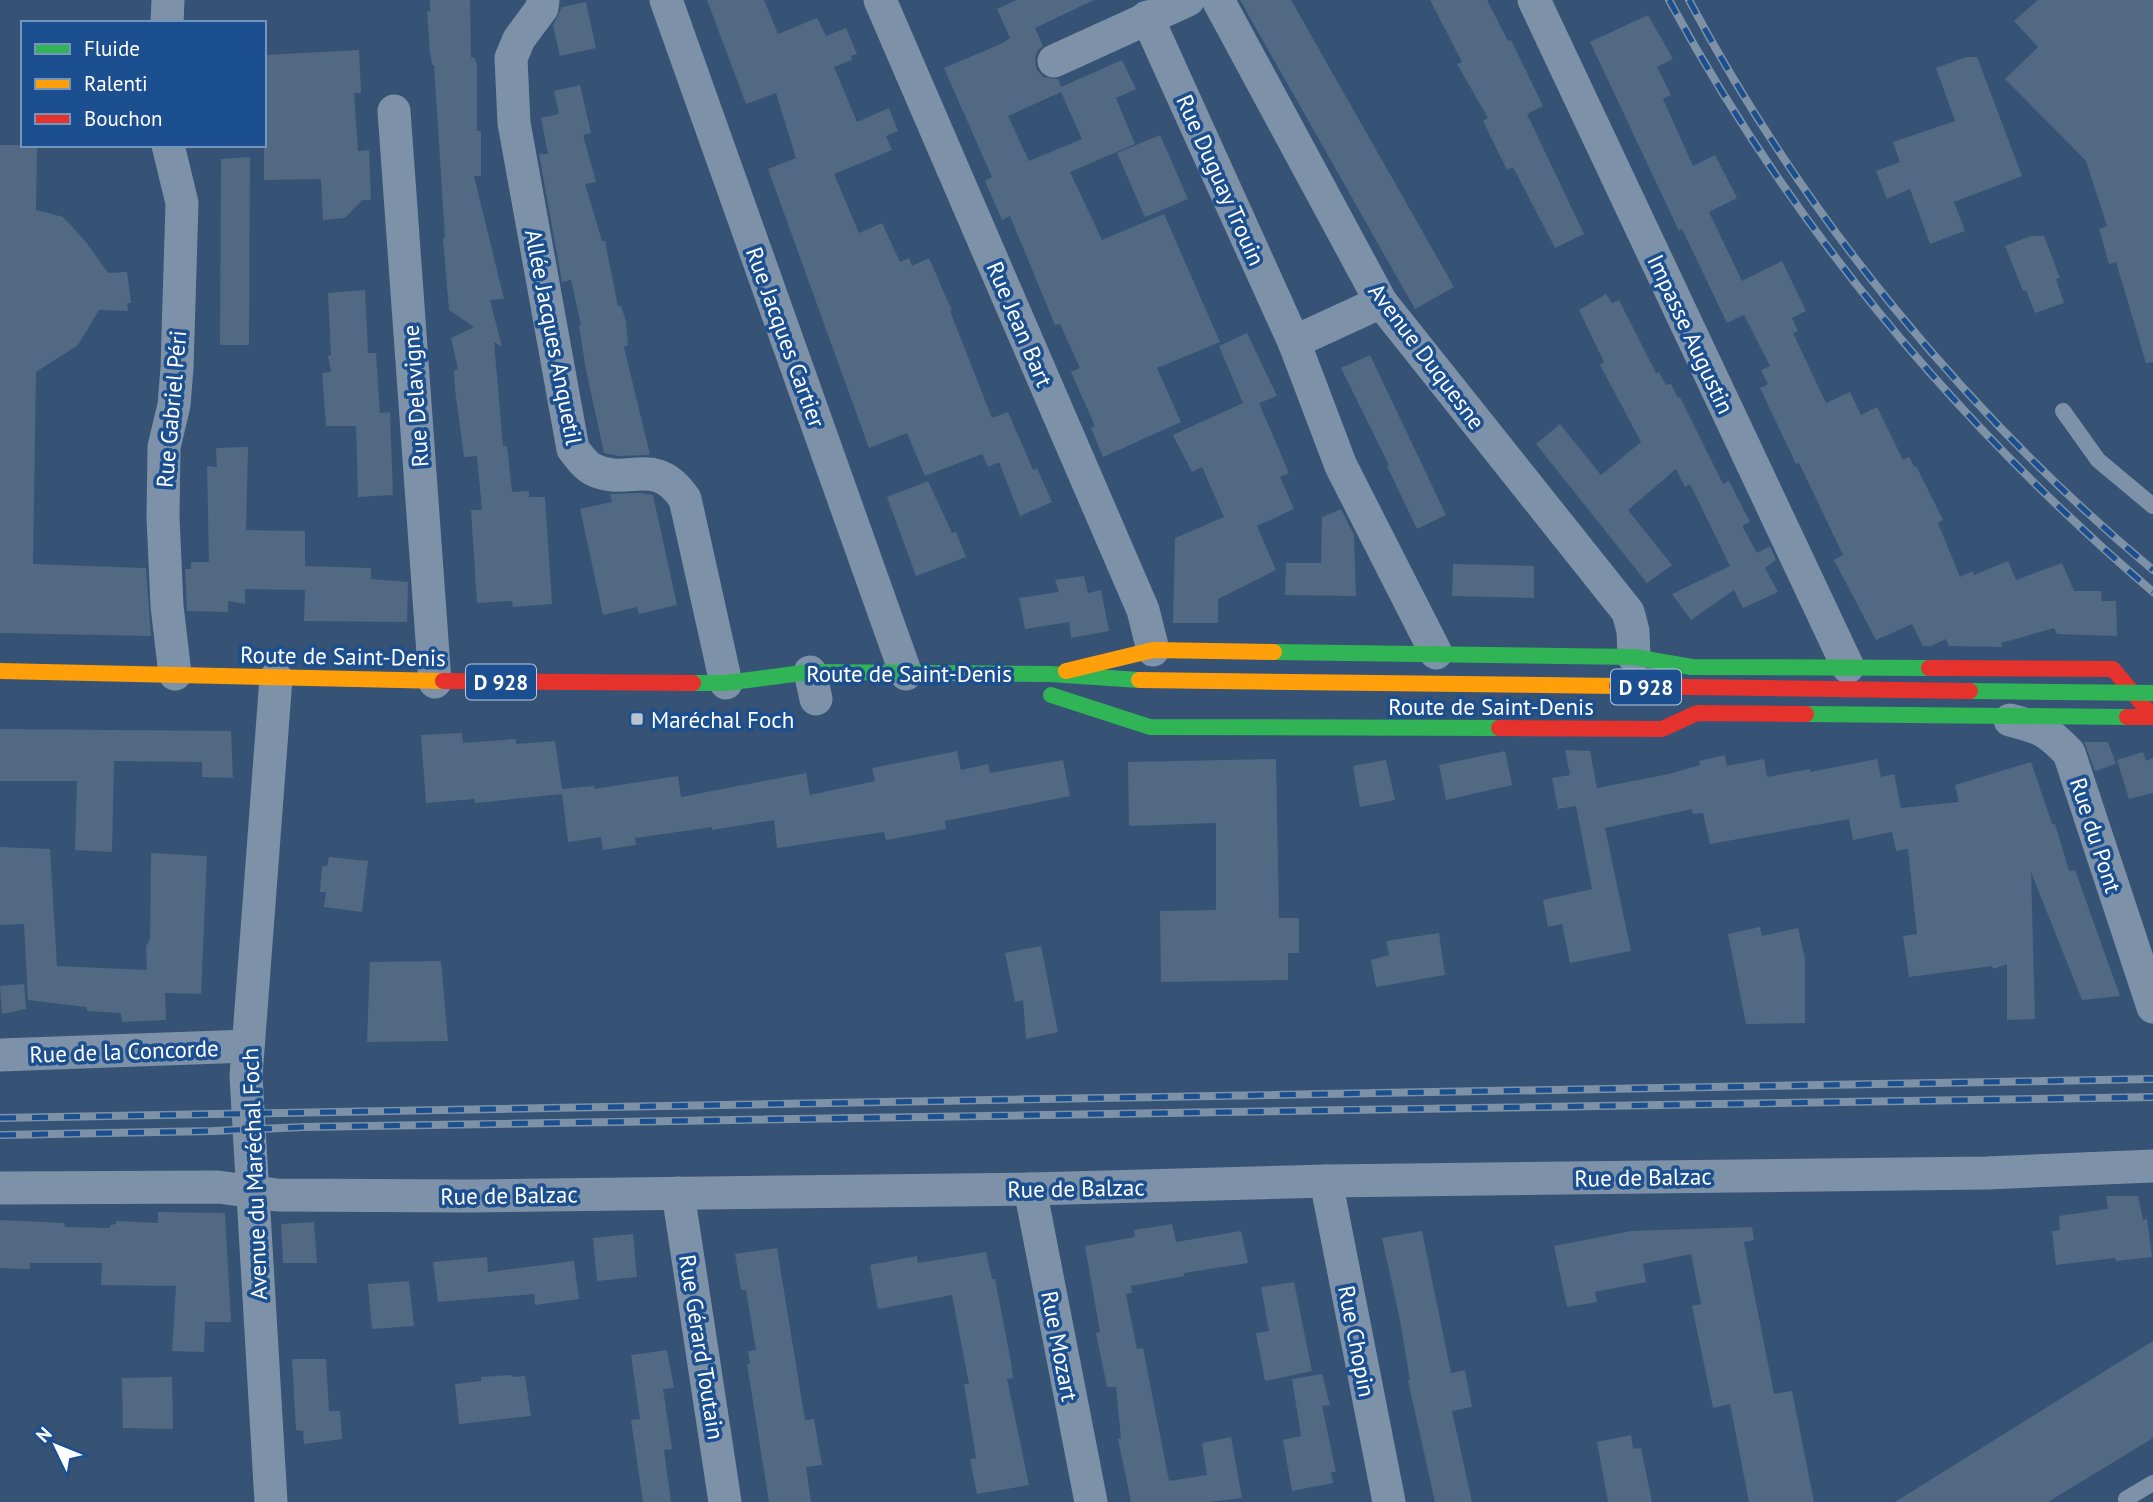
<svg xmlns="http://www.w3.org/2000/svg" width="2153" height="1502" font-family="'PT Sans',sans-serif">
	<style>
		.building { fill: #526984; fill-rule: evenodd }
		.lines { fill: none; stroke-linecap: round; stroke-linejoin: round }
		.lane { stroke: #7d92a8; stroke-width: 16 }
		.street { stroke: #7d92a8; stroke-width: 33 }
		.fast { stroke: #30b455; stroke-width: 16 }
		.slow { stroke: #ff9f0a; stroke-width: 16 }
		.jam { stroke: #e5322d; stroke-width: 16 }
		.rail-casing { stroke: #7e92a7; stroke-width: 8 }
		.rail { stroke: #1b4f8f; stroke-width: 5; stroke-dasharray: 16; stroke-linecap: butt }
		.fast-bridge { stroke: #30b455; stroke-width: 16 }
		.slow-bridge { stroke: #ff9f0a; stroke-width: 16 }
		.jam-bridge { stroke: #e5322d; stroke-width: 16 }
		.poi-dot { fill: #b9c2ce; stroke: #1b4f8f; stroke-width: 2.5 }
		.labels { text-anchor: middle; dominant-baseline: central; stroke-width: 7; stroke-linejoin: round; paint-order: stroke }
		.shield { fill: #1b4f8f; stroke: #bbcadd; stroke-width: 2 }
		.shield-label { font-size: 21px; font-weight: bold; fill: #fff }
		.street-label { font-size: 23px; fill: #fff; stroke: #1b4f8f }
		.poi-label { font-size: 23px; fill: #fff; stroke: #1b4f8f; text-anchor: start }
	</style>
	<rect width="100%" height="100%" fill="#365274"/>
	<!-- building -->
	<g class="building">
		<path d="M 430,0 L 470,0 L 471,57 L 475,58 L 477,65 L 477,131 L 481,131 L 481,176 L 474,176 L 504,299 L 490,300 L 502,347 L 494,342 L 503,446 L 507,446 L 512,492 L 529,491 L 529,497 L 545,497 L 552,604 L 513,607 L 512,601 L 477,603 L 471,510 L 482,510 L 477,456 L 464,457 L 455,389 L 454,371 L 458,369 L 451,338 L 474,327 L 449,310 L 443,238 L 445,238 L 434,65 L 432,65 L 430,52 L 427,11 L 430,12 Z"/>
		<path d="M 707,0 L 764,0 L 778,34 L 817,18 L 826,36 L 846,28 L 857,54 L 851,56 L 852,60 L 834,67 L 857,122 L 889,108 L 898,131 L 886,136 L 892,150 L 834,174 L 859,233 L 882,223 L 900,262 L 909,258 L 912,266 L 929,258 L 952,311 L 950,311 L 992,418 L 1008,412 L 1033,470 L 1037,468 L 1052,502 L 1020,516 L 999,462 L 988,467 L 982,454 L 925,476 L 907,433 L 869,448 L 768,169 L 796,158 L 776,93 L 746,104 Z"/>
		<path d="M 1016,0 L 1094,0 L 1035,28 L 1043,46 L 1038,50 L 1035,58 L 1036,68 L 1043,77 L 1058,79 L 1061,87 L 1122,60 L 1136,89 L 1116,98 L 1135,144 L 1070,172 L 1102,240 L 1164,214 L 1220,342 L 1157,368 L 1181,422 L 1103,457 L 1091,428 L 1095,426 L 1071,372 L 1080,368 L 1060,324 L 1055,325 L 1010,216 L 1002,220 L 985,181 L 992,177 L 944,68 L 1001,44 L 1010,38 L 997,9 ZM 1061,92 L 1082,139 L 1029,161 L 1008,116 Z"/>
		<path d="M 1240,0 L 1291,0 L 1454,287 L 1415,309 Z"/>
		<path d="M 1430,0 L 1487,0 L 1508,41 L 1511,40 L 1543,106 L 1527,114 L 1584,234 L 1555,248 L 1513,167 L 1507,170 L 1483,121 L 1488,118 L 1457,64 L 1462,62 Z"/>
		<path d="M 2038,0 L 2153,0 L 2153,362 L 2146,363 L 2116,262 L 2109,264 L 2099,229 L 2107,226 L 2086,161 L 2005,79 L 2038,47 L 2014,21 Z"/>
		<path d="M 586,2 L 596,48 L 560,56 L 553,25 L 562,7 Z"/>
		<path d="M 1648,15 L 1673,59 L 1657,67 L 1671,95 L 1663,99 L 1693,166 L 1715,155 L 1737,198 L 1709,212 L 1742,281 L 1782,261 L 1806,311 L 1792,318 L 1798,331 L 1793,333 L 1826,403 L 1850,392 L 1861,415 L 1877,407 L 1903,460 L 1909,457 L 1914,467 L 1916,466 L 1943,520 L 1938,523 L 1960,577 L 1973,571 L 1974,575 L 2008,561 L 2016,580 L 2062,563 L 2074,591 L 2101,591 L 2102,601 L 2116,601 L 2117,636 L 2057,634 L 2054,628 L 2001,643 L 2002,647 L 1949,646 L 1946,639 L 1931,646 L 1923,646 L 1912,624 L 1876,640 L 1834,560 L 1843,555 L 1799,463 L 1796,464 L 1760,388 L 1768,384 L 1761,370 L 1770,366 L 1744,315 L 1727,323 L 1682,229 L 1679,231 L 1590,42 Z"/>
		<path d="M 359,50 L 361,93 L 354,93 L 358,151 L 369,150 L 371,200 L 362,200 L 345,218 L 323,220 L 321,179 L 264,180 L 264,55 Z"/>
		<path d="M 1966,57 L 1977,57 L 2022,176 L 1954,202 L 1965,231 L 1930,244 L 1910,189 L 1887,199 L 1876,171 L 1900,162 L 1893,142 L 1955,121 L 1936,68 Z"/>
		<path d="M 580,85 L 591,133 L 583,135 L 596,182 L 585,184 L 602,241 L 605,241 L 618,306 L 621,306 L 626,321 L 628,345 L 624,347 L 650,455 L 618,456 L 604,453 L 586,370 L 579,326 L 581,325 L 571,280 L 562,282 L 539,154 L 548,154 L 541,118 L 559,114 L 554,91 Z"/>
		<path d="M 1160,135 L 1188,199 L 1145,217 L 1117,153 Z"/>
		<path d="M 0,145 L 37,145 L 36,210 L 63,217 L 86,242 L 108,273 L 127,272 L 131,303 L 127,303 L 128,311 L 99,310 L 78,345 L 36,372 L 33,564 L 146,568 L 151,636 L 0,633 Z"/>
		<path d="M 250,157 L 249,345 L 220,345 L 221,159 Z"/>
		<path d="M 2031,236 L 2044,236 L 2060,278 L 2056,279 L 2064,303 L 2035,313 L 2026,290 L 2023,291 L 2005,246 Z"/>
		<path d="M 365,290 L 368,353 L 376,353 L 380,413 L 390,412 L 393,495 L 358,497 L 356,426 L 326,426 L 322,373 L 331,372 L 328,356 L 331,355 L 328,293 Z"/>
		<path d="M 1606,294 L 1612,303 L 1619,300 L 1656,373 L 1659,372 L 1666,385 L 1671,384 L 1678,398 L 1680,397 L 1723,484 L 1729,481 L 1750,522 L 1742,526 L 1757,553 L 1770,546 L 1776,560 L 1765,568 L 1778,592 L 1743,608 L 1734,590 L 1691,620 L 1672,594 L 1730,566 L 1690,484 L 1685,487 L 1676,469 L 1628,510 L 1672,565 L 1647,583 L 1536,444 L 1560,424 L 1601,475 L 1641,442 L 1600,365 L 1604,362 L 1579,310 Z"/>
		<path d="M 1247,333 L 1277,396 L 1259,403 L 1289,473 L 1280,477 L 1294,509 L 1257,526 L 1276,570 L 1218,599 L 1218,623 L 1173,623 L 1175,538 L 1224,517 L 1202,467 L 1192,472 L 1173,435 L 1243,403 L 1219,346 Z"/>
		<path d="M 1370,355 L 1446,515 L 1417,529 L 1387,466 L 1389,465 L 1341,368 Z"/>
		<path d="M 248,447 L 246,530 L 305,531 L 305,566 L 371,568 L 371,579 L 408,582 L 407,622 L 304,621 L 305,590 L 245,589 L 245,604 L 228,601 L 228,612 L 187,611 L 185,569 L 191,569 L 191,562 L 209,562 L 207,466 L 217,467 L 216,448 Z"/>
		<path d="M 928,481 L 952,533 L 956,532 L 966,557 L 916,576 L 887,497 Z"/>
		<path d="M 641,493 L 653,495 L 677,605 L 639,614 L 637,607 L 603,615 L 580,509 L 612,502 L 610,494 Z"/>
		<path d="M 1341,509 L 1354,535 L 1356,596 L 1285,595 L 1286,563 L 1321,563 L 1322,517 Z"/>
		<path d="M 1453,564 L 1534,566 L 1534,598 L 1452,596 Z"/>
		<path d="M 1084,576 L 1088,593 L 1101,590 L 1109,631 L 1071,638 L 1069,622 L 1025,629 L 1019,598 L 1059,592 L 1055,580 Z"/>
		<path d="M 0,729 L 231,731 L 233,778 L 202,777 L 202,762 L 114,761 L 112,852 L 75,850 L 77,781 L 0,781 Z"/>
		<path d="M 462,733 L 463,743 L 516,739 L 516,744 L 555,741 L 562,789 L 594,786 L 594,789 L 678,776 L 681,797 L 806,773 L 810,795 L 875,781 L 872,768 L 957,751 L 961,770 L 988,764 L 990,773 L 1063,760 L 1070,796 L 945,821 L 946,829 L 886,840 L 884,832 L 777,848 L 774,820 L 712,830 L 712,827 L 635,838 L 636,845 L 603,850 L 601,837 L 568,842 L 562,794 L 475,803 L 474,799 L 426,803 L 421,735 Z"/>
		<path d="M 2084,742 L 2108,742 L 2116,764 L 2095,771 Z"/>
		<path d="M 1565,750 L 1590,751 L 1597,788 L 1669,774 L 1700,765 L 1699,761 L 1725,755 L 1727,766 L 1764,759 L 1767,777 L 1810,769 L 1810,772 L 1877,759 L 1881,777 L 1894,774 L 1901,808 L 1959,802 L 1955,785 L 2031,762 L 2052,824 L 2055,824 L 2069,871 L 2075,870 L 2120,996 L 2082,1000 L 2031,872 L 2035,1019 L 2007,1020 L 2007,964 L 1993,969 L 1992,966 L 1909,977 L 1903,936 L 1917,934 L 1908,849 L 1896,851 L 1892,832 L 1853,840 L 1849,819 L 1710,844 L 1703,813 L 1693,814 L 1692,809 L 1605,828 L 1631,951 L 1570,963 L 1562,924 L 1548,927 L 1543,900 L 1592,889 L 1576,806 L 1558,809 L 1552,778 L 1570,775 Z"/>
		<path d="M 1505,751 L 1512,785 L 1446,800 L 1439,765 Z"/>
		<path d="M 2143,752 L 2146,761 L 2153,758 L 2153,793 L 2129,799 L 2117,760 Z"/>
		<path d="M 1276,759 L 1279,918 L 1299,918 L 1299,953 L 1288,953 L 1288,980 L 1161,982 L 1160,911 L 1216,910 L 1216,823 L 1129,826 L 1128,762 Z"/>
		<path d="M 1386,760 L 1395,800 L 1360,807 L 1353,766 Z"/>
		<path d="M 0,847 L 50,849 L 57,966 L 147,970 L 146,947 L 150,939 L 151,853 L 207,856 L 201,994 L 165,993 L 166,1020 L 122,1022 L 121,1013 L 87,1011 L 86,1007 L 28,1000 L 24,924 L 0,925 Z"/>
		<path d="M 329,857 L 368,861 L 362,912 L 324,907 L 326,892 L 320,892 L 322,866 L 327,866 Z"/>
		<path d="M 1760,927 L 1762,936 L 1798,928 L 1805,959 L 1805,1023 L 1746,1024 L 1728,934 Z"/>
		<path d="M 1439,933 L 1445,975 L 1376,987 L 1371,960 L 1389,955 L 1386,941 Z"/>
		<path d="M 1041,946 L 1058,1032 L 1026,1039 L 1023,1000 L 1015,1002 L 1005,953 Z"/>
		<path d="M 441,961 L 448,1041 L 367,1042 L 370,962 Z"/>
		<path d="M 24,984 L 26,1009 L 2,1014 L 0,986 Z"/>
		<path d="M 2106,1196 L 2138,1196 L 2143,1220 L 2147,1219 L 2152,1257 L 2116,1261 L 2115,1258 L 2056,1265 L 2052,1231 L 2060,1230 L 2059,1216 L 2108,1209 Z"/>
		<path d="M 158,1212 L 225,1213 L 231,1322 L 205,1322 L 204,1352 L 172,1351 L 176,1286 L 101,1285 L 102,1263 L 30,1263 L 30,1269 L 0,1268 L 0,1220 L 64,1223 L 65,1227 L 110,1228 L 110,1225 L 116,1224 L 116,1221 L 158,1223 Z"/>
		<path d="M 314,1222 L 317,1263 L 283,1263 L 281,1224 Z"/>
		<path d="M 1172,1224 L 1176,1242 L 1241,1231 L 1248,1263 L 1184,1273 L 1184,1276 L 1131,1286 L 1132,1293 L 1126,1294 L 1137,1349 L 1143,1348 L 1169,1481 L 1207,1475 L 1202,1443 L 1231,1437 L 1242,1498 L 1209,1502 L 1131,1502 L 1118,1439 L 1121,1439 L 1116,1387 L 1107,1387 L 1096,1333 L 1100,1332 L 1085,1246 L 1135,1237 L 1134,1230 Z"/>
		<path d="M 1752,1227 L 1754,1240 L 1744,1242 L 1774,1394 L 1792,1391 L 1814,1502 L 1749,1502 L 1730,1404 L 1713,1408 L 1692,1306 L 1701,1304 L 1691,1254 L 1643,1264 L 1646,1282 L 1595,1292 L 1597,1302 L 1567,1307 L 1554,1246 L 1631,1231 Z"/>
		<path d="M 1422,1231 L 1451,1373 L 1465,1370 L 1472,1407 L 1452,1411 L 1472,1502 L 1435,1502 L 1408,1381 L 1410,1380 L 1400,1320 L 1382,1238 Z"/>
		<path d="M 633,1234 L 637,1277 L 597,1281 L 593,1238 Z"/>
		<path d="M 777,1248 L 805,1420 L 814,1419 L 822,1465 L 806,1467 L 811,1502 L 769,1502 L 747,1364 L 750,1364 L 748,1351 L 756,1350 L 746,1290 L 741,1290 L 735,1254 Z"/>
		<path d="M 986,1252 L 992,1279 L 995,1279 L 1011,1362 L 1013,1378 L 1007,1379 L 1029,1485 L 977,1494 L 970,1459 L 976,1458 L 964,1384 L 969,1384 L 952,1295 L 878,1309 L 870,1265 L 917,1256 L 918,1263 Z"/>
		<path d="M 487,1257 L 488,1272 L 574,1261 L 579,1299 L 535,1305 L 534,1294 L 438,1302 L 433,1262 Z"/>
		<path d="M 409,1281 L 414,1326 L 372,1329 L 368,1284 Z"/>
		<path d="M 1294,1282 L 1312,1371 L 1265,1381 L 1256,1333 L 1269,1331 L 1261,1287 Z"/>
		<path d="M 2153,1341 L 2153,1438 L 2048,1502 L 1895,1502 Z"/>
		<path d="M 667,1350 L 674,1388 L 663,1389 L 672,1449 L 664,1450 L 671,1502 L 643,1502 L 631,1420 L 640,1419 L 631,1355 Z"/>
		<path d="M 292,1359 L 326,1359 L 329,1411 L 340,1411 L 342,1439 L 304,1444 L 303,1431 L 296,1430 Z"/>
		<path d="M 1322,1374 L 1330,1405 L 1322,1406 L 1336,1472 L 1331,1472 L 1333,1483 L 1292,1491 L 1283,1440 L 1301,1436 L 1292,1379 Z"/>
		<path d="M 511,1375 L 513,1377 L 525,1376 L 531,1416 L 459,1424 L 455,1384 L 481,1381 L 481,1377 Z"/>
		<path d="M 172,1377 L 173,1429 L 123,1428 L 122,1378 Z"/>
		<path d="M 1631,1435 L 1633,1449 L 1641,1448 L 1652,1502 L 1608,1502 L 1597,1442 Z"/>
	</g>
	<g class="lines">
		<!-- lane -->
		<g class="lane">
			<path d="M 2063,411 L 2098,460 L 2153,506"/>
			<path d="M 2126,1499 L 2153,1483"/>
		</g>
		<!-- street -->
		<g class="street">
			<path d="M 543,0 L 542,8 L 519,39 L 511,58 L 514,123 L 573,449 C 579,456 583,464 592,469 C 628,488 654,453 685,499 L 726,683"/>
			<path d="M 666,0 L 906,674"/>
			<path d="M 880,0 L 1143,610 L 1153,650"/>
			<path d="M 1218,0 L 1381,302 L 1628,612 L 1633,631 L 1634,657"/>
			<path d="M 1534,0 L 1848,667"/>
			<path d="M 1147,17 L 1294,342 L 1341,466 L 1436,653"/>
			<path d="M 167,23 L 168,0"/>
			<path d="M 1054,61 L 1188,0"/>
			<path d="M 394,111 L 435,682"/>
			<path d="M 168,145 L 182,203 L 177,368 L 174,405 L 164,447 L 163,517 L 167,606 L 175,674"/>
			<path d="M 1294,342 L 1381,302"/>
			<path d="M 810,672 L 816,699"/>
			<path d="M 2010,720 C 2041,728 2047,730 2069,753 L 2153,1007"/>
			<path d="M 0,1055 L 248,1046"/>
			<path d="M 1326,1181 L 1389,1502"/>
			<path d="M 0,1188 L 218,1187 L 277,1195 L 469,1196 L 1030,1189 L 1326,1181 L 1987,1173 L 2153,1166"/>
			<path d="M 1030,1189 L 1091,1502"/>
			<path d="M 678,1193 L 725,1502"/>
			<path d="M 271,1502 L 246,1076 L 276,678"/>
		</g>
		<!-- fast -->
		<g class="fast">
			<path d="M 1274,652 L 1634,657 L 1692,667 L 1929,668"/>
			<path d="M 693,683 L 726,683 L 810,672 L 1050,674 L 1139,680"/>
			<path d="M 1051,695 L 1150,727 L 1499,728"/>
			<path d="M 1806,714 L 2127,717"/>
		</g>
		<!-- slow -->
		<g class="slow">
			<path d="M 0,671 L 443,681"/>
			<path d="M 1066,671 L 1153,650 L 1274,652"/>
		</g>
		<!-- jam -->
		<g class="jam">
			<path d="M 1929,668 L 2113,669 L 2153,717 L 2127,717"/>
			<path d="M 443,681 L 693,683"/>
			<path d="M 1499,728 L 1662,729 L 1697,713 L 1806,714"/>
		</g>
		<!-- rail casing -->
		<g class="rail-casing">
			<g id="rail">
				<path d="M 1669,0 C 1792,227 1957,424 2153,592"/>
				<path d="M 1689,0 C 1804,216 1965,413 2153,570"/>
				<path d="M 0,1118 L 2153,1079"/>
				<path d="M 0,1135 L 213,1131 L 303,1127 L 2153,1097"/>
			</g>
		</g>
		<!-- rail -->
		<use href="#rail" class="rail"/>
		<!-- fast-bridge -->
		<path class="fast-bridge" d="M 1970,691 L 2153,693"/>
		<!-- slow-bridge -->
		<path class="slow-bridge" d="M 1139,680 L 1617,686"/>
		<!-- jam-bridge -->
		<path class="jam-bridge" d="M 1617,686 L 1970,691"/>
	</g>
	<!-- markers -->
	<rect class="poi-dot" x="630" y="712" width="14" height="14" rx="3.5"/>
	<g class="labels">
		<!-- shield labels -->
		<g class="shield">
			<rect x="466" y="664.5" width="70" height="35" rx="5"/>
			<rect x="1611" y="669.5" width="70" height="35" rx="5"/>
		</g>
		<g class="shield-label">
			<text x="501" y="682">D 928</text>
			<text x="1646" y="687">D 928</text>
		</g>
		<!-- street labels -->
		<g class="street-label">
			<text transform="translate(1221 180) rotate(66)">Rue Duguay Trouin</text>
			<text transform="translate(1020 324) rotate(67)">Rue Jean Bart</text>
			<text transform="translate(1691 334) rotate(65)">Impasse Augustin</text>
			<text transform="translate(554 337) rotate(79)">Allée Jacques Anquetil</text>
			<text transform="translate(786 337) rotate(70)">Rue Jacques Cartier</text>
			<text transform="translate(1427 356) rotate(53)">Avenue Duquesne</text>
			<text transform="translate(415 396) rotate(-94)">Rue Delavigne</text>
			<text transform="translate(171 409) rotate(-85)">Rue Gabriel Péri</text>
			<text transform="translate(343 656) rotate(1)">Route de Saint-Denis</text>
			<text x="909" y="673">Route de Saint-Denis</text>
			<text x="1491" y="706">Route de Saint-Denis</text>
			<text transform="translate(2096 835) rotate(72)">Rue du Pont</text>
			<text transform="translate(124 1051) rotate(-2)">Rue de la Concorde</text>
			<text transform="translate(254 1174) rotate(-92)">Avenue du Maréchal Foch</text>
			<text transform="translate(1643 1177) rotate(-1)">Rue de Balzac</text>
			<text transform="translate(1076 1188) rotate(-1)">Rue de Balzac</text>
			<text transform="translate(509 1195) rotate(-1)">Rue de Balzac</text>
			<text transform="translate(1357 1341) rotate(79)">Rue Chopin</text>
			<text transform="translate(1060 1346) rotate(79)">Rue Mozart</text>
			<text transform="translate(702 1347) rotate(81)">Rue Gérard Toutain</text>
		</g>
		<!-- poi labels -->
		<g class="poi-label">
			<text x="651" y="719">Maréchal Foch</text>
		</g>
	</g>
	<!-- legend -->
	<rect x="21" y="21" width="245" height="126" fill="#1b4f8f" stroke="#7695bc" stroke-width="2"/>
	<rect x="35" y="44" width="35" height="10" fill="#30b455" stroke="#7695bc" stroke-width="2"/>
	<text x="84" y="56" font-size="21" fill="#ffffff">Fluide</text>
	<rect x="35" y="79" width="35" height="10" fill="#ff9f0a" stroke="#7695bc" stroke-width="2"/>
	<text x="84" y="91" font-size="21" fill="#ffffff">Ralenti</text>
	<rect x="35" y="114" width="35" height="10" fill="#e5322d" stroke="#7695bc" stroke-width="2"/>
	<text x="84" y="126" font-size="21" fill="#ffffff">Bouchon</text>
	<!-- north arrow -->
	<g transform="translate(56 1446) rotate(313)" stroke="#1b4f8f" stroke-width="5" paint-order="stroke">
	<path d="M0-5L12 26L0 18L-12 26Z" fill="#ffffff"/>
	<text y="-10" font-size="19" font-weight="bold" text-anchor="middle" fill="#ffffff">N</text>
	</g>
</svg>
